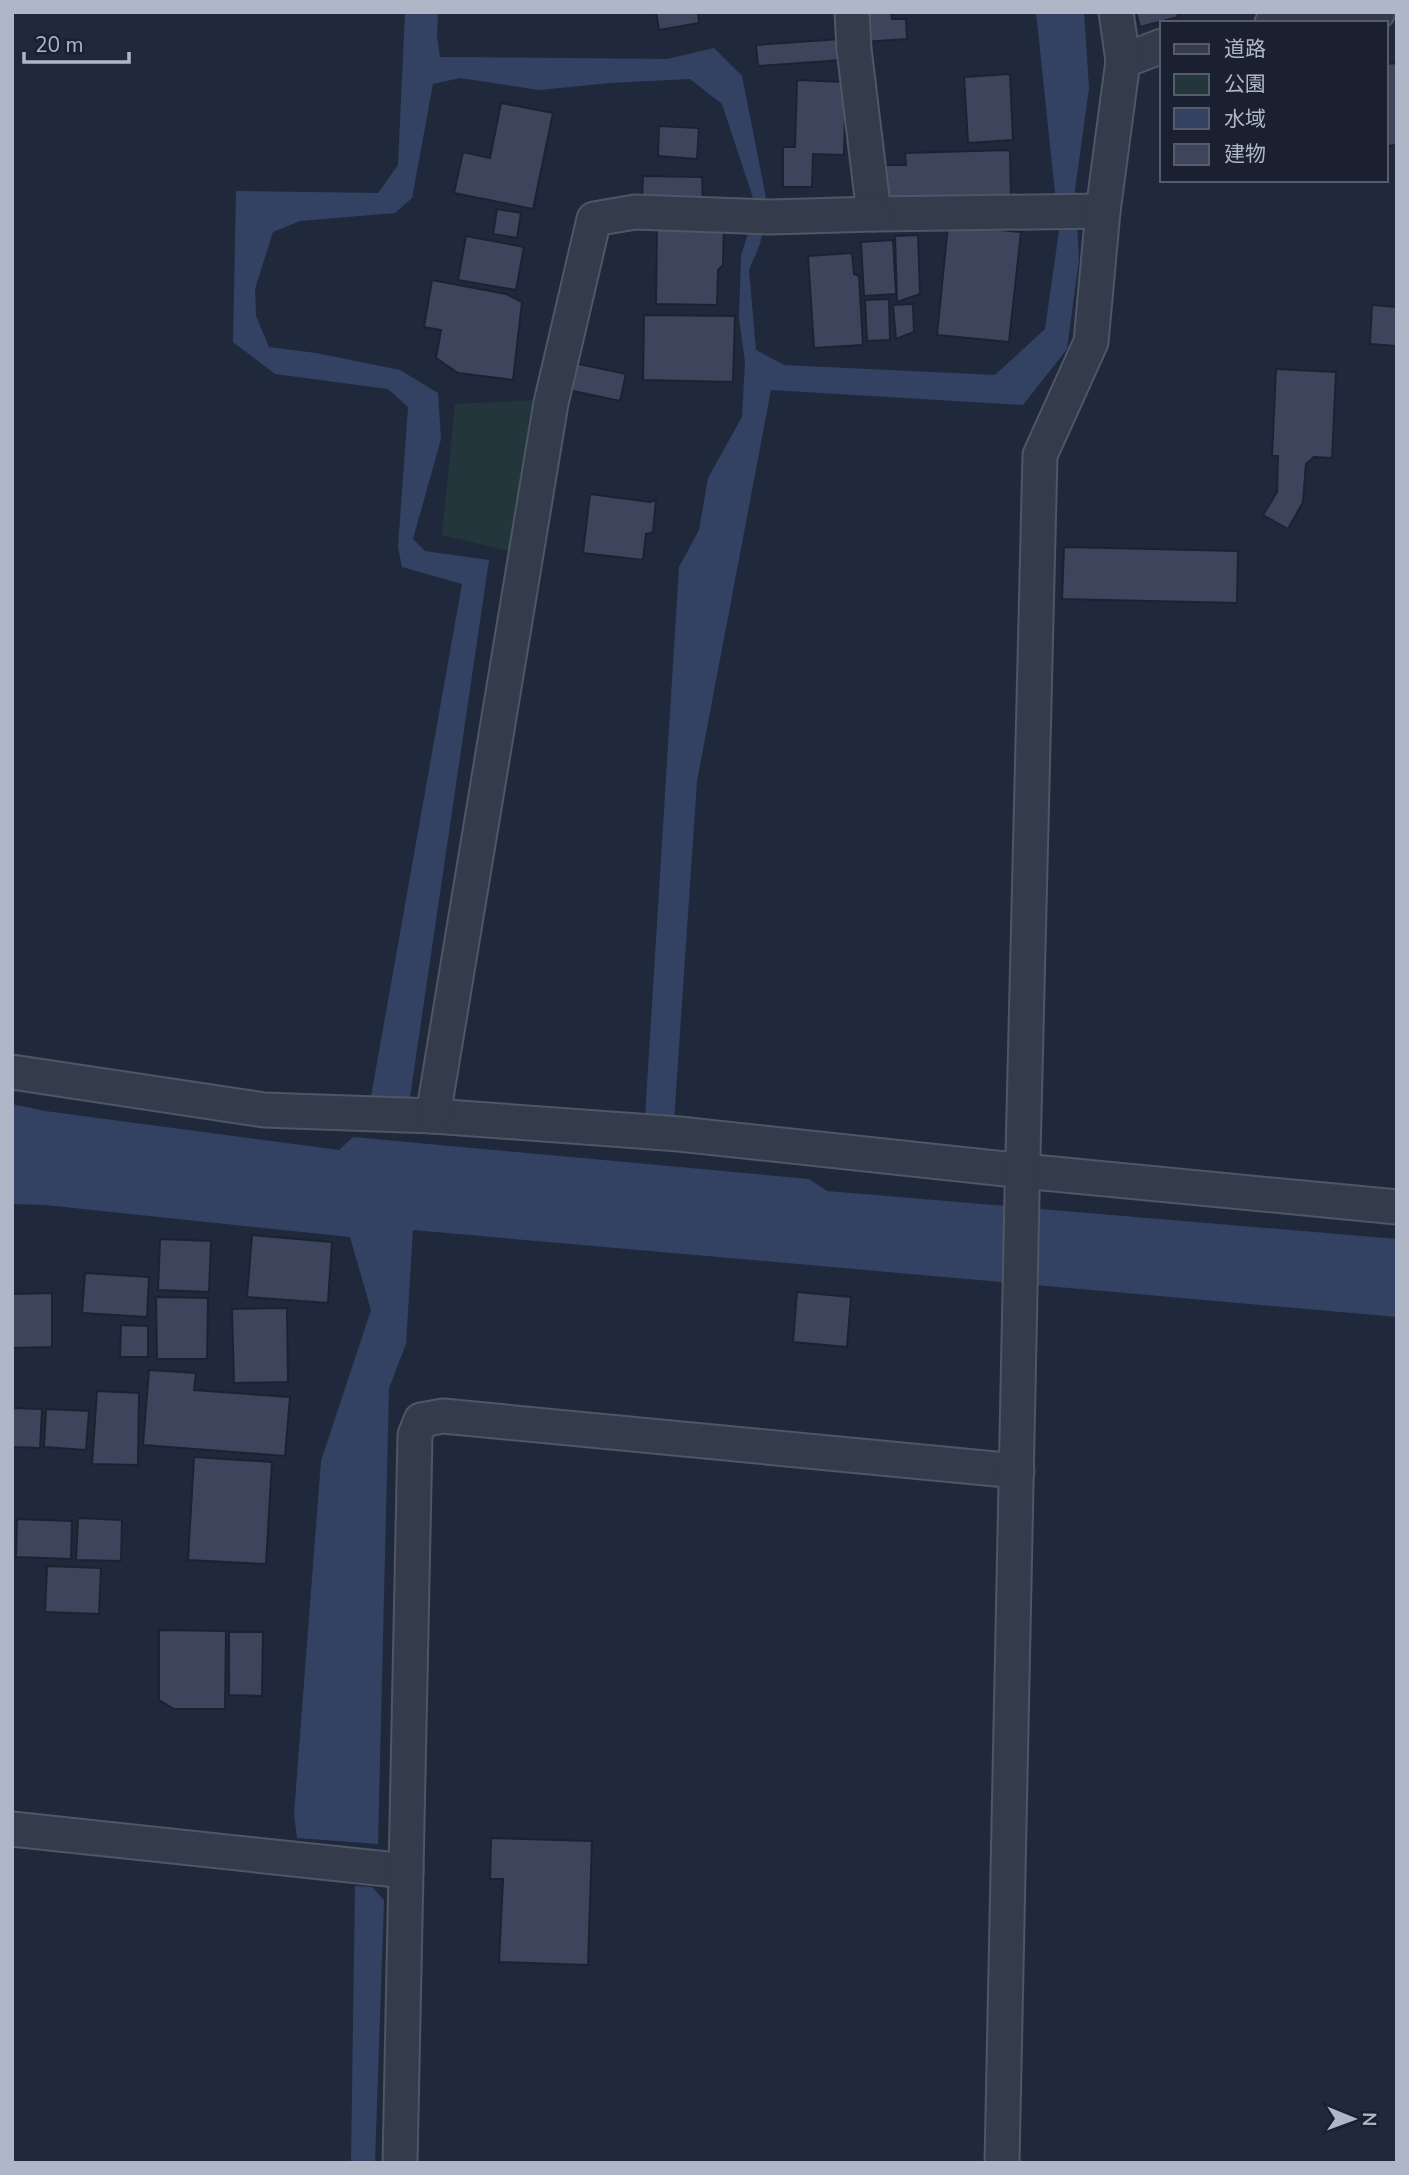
<svg xmlns="http://www.w3.org/2000/svg" width="1409" height="2175" font-family="'Nunito Sans','Noto Sans JP',sans-serif">
	<style>
		.green { fill: #22363c }
		.water { fill: #334263 }
		.building { fill: #3c455b; stroke: #1c2231; stroke-width: 2 }
		.lines { fill: none; stroke-linecap: round; stroke-linejoin: round }
		.street-casing { stroke: #4f5665; stroke-width: 37 }
		.street { stroke: #343b4b; stroke-width: 33 }
	</style>
	<rect width="100%" height="100%" fill="#20293b"/>
	<!-- green -->
	<path class="green" d="M 541,400 L 513,552 L 442,535 L 455,404 Z"/>
	<!-- water -->
	<g class="water">
		<path d="M 405,12 L 438,12 L 437,36 L 440,57 L 667,59 L 714,48 L 742,76 L 768,208 L 760,244 L 749,270 L 756,350 L 784,365 L 995,375 L 1045,329 L 1059,231 L 1036,12 L 1084,12 L 1089,88 L 1075,190 L 1079,260 L 1067,349 L 1023,405 L 771,390 L 697,781 L 674,1121 L 645,1118 L 679,567 L 699,530 L 708,478 L 742,417 L 745,362 L 739,318 L 741,256 L 756,207 L 722,104 L 690,79 L 610,83 L 539,90 L 460,78 L 433,84 L 412,198 L 395,213 L 300,221 L 273,232 L 255,289 L 256,316 L 269,347 L 316,353 L 400,370 L 438,393 L 441,439 L 413,539 L 425,551 L 489,560 L 409,1104 L 370,1102 L 462,584 L 402,567 L 398,547 L 408,407 L 388,389 L 275,374 L 233,342 L 236,191 L 378,193 L 398,165 Z"/>
		<path d="M 12,1104 L 45,1111 L 339,1150 L 353,1137 L 809,1179 L 827,1191 L 1397,1239 L 1397,1317 L 413,1230 L 406,1344 L 389,1388 L 378,1844 L 297,1838 L 294,1814 L 321,1461 L 371,1310 L 350,1237 L 45,1205 L 12,1204 Z"/>
		<path d="M 355,1886 L 372,1887 L 384,1900 L 375,2163 L 351,2163 Z"/>
	</g>
	<!-- building -->
	<g class="building">
		<path d="M 656,12 L 698,12 L 699,23 L 659,30 Z"/>
		<path d="M 861,12 L 891,12 L 892,19 L 906,19 L 907,39 L 863,42 Z"/>
		<path d="M 1136,12 L 1177,12 L 1178,17 L 1140,27 Z"/>
		<path d="M 840,39 L 842,60 L 758,66 L 756,45 Z"/>
		<path d="M 1397,63 L 1397,145 L 1386,146 L 1386,64 Z"/>
		<path d="M 1010,74 L 1013,140 L 968,143 L 964,77 Z"/>
		<path d="M 797,80 L 846,82 L 844,155 L 813,154 L 812,187 L 783,187 L 783,147 L 795,147 Z"/>
		<path d="M 501,103 L 553,113 L 533,209 L 454,193 L 463,152 L 490,158 Z"/>
		<path d="M 659,126 L 699,128 L 697,159 L 658,156 Z"/>
		<path d="M 1010,150 L 1011,198 L 883,201 L 883,165 L 906,165 L 905,153 Z"/>
		<path d="M 643,176 L 702,177 L 703,203 L 642,201 Z"/>
		<path d="M 497,209 L 521,213 L 517,238 L 493,234 Z"/>
		<path d="M 657,224 L 724,225 L 723,265 L 718,270 L 717,305 L 656,304 Z"/>
		<path d="M 948,225 L 1021,232 L 1009,342 L 937,335 Z"/>
		<path d="M 918,235 L 920,294 L 897,302 L 895,236 Z"/>
		<path d="M 466,236 L 524,247 L 516,290 L 458,280 Z"/>
		<path d="M 893,240 L 896,294 L 864,296 L 861,242 Z"/>
		<path d="M 852,253 L 854,274 L 859,276 L 863,345 L 814,348 L 808,256 Z"/>
		<path d="M 432,280 L 506,294 L 522,302 L 513,380 L 458,373 L 436,358 L 441,330 L 424,327 Z"/>
		<path d="M 889,299 L 890,340 L 867,341 L 865,300 Z"/>
		<path d="M 913,304 L 914,332 L 896,339 L 893,305 Z"/>
		<path d="M 1372,305 L 1397,307 L 1397,346 L 1370,344 Z"/>
		<path d="M 644,315 L 735,316 L 733,382 L 643,380 Z"/>
		<path d="M 574,363 L 626,374 L 620,401 L 568,390 Z"/>
		<path d="M 1276,369 L 1336,372 L 1332,458 L 1314,457 L 1306,464 L 1303,502 L 1288,529 L 1263,515 L 1277,492 L 1278,456 L 1272,456 Z"/>
		<path d="M 590,494 L 650,502 L 656,500 L 653,532 L 646,534 L 643,560 L 583,553 Z"/>
		<path d="M 1064,547 L 1238,551 L 1237,603 L 1062,599 Z"/>
		<path d="M 252,1235 L 332,1242 L 328,1303 L 247,1297 Z"/>
		<path d="M 160,1239 L 211,1241 L 209,1292 L 158,1290 Z"/>
		<path d="M 85,1273 L 149,1277 L 147,1317 L 82,1313 Z"/>
		<path d="M 797,1292 L 851,1297 L 847,1347 L 793,1342 Z"/>
		<path d="M 52,1293 L 52,1347 L 12,1348 L 12,1294 Z"/>
		<path d="M 156,1297 L 208,1298 L 207,1359 L 157,1359 Z"/>
		<path d="M 287,1308 L 288,1382 L 234,1383 L 232,1309 Z"/>
		<path d="M 121,1325 L 148,1326 L 148,1357 L 120,1357 Z"/>
		<path d="M 149,1370 L 196,1373 L 194,1390 L 290,1397 L 285,1456 L 143,1445 Z"/>
		<path d="M 97,1391 L 139,1393 L 138,1465 L 92,1464 Z"/>
		<path d="M 12,1408 L 42,1409 L 40,1448 L 12,1447 Z"/>
		<path d="M 46,1409 L 89,1411 L 86,1450 L 44,1447 Z"/>
		<path d="M 194,1457 L 272,1462 L 266,1564 L 188,1560 Z"/>
		<path d="M 78,1518 L 122,1520 L 121,1561 L 76,1560 Z"/>
		<path d="M 17,1519 L 72,1521 L 71,1559 L 16,1557 Z"/>
		<path d="M 47,1566 L 101,1568 L 99,1614 L 45,1612 Z"/>
		<path d="M 159,1630 L 226,1631 L 225,1709 L 174,1709 L 159,1700 Z"/>
		<path d="M 229,1632 L 263,1632 L 262,1696 L 229,1695 Z"/>
		<path d="M 491,1838 L 592,1841 L 588,1965 L 499,1962 L 503,1879 L 490,1879 Z"/>
	</g>
	<g class="lines">
		<!-- street casing -->
		<g class="street-casing">
			<g id="street">
				<path d="M 852,12 L 854,49 L 874,214 L 1103,211"/>
				<path d="M 1272,23 L 1378,12"/>
				<path d="M 1123,61 L 1162,46"/>
				<path d="M 12,1072 L 264,1110 L 433,1116 L 679,1134 L 1023,1171 L 1397,1207"/>
				<path d="M 433,1116 L 551,403 L 594,219 L 635,212 L 771,217 L 874,214"/>
				<path d="M 12,1829 L 406,1871"/>
				<path d="M 400,2163 L 415,1435 L 421,1420 L 443,1416 L 1017,1471"/>
				<path d="M 1002,2163 L 1022,1195 L 1040,455 L 1091,342 L 1103,211 L 1123,61 L 1116,12"/>
			</g>
		</g>
		<!-- street -->
		<use href="#street" class="street"/>
	</g>
	<!-- border -->
	<rect width="1409" height="2175" fill="none" stroke="#afb6c7" stroke-width="28"/>
	<!-- legend -->
	<rect x="1160" y="21" width="228" height="161" fill="#1a202f" stroke="#565c6c" stroke-width="2"/>
	<rect x="1174" y="44" width="35" height="10" fill="#343b4b" stroke="#565c6c" stroke-width="2"/>
	<text x="1224" y="56" font-size="21" fill="#afb6c7">道路</text>
	<rect x="1174" y="74" width="35" height="21" fill="#22363c" stroke="#565c6c" stroke-width="2"/>
	<text x="1224" y="91" font-size="21" fill="#afb6c7">公園</text>
	<rect x="1174" y="108" width="35" height="21" fill="#334263" stroke="#565c6c" stroke-width="2"/>
	<text x="1224" y="126" font-size="21" fill="#afb6c7">水域</text>
	<rect x="1174" y="144" width="35" height="21" fill="#3c455b" stroke="#565c6c" stroke-width="2"/>
	<text x="1224" y="161" font-size="21" fill="#afb6c7">建物</text>
	<!-- north arrow -->
	<g transform="translate(1353 2119) rotate(91)" stroke="#1a202f" stroke-width="5" paint-order="stroke">
	<path d="M0-5L12 26L0 18L-12 26Z" fill="#afb6c7"/>
	<text y="-10" font-size="19" font-weight="bold" text-anchor="middle" fill="#afb6c7">N</text>
	</g>
	<!-- scale -->
	<path d="M24 52v10h105v-10" fill="none" stroke="#afb6c7" stroke-width="3.5"/>
	<text x="35" y="52" font-size="21" fill="#afb6c7" stroke="#1a202f" stroke-width="5" paint-order="stroke">20 m</text>
</svg>
